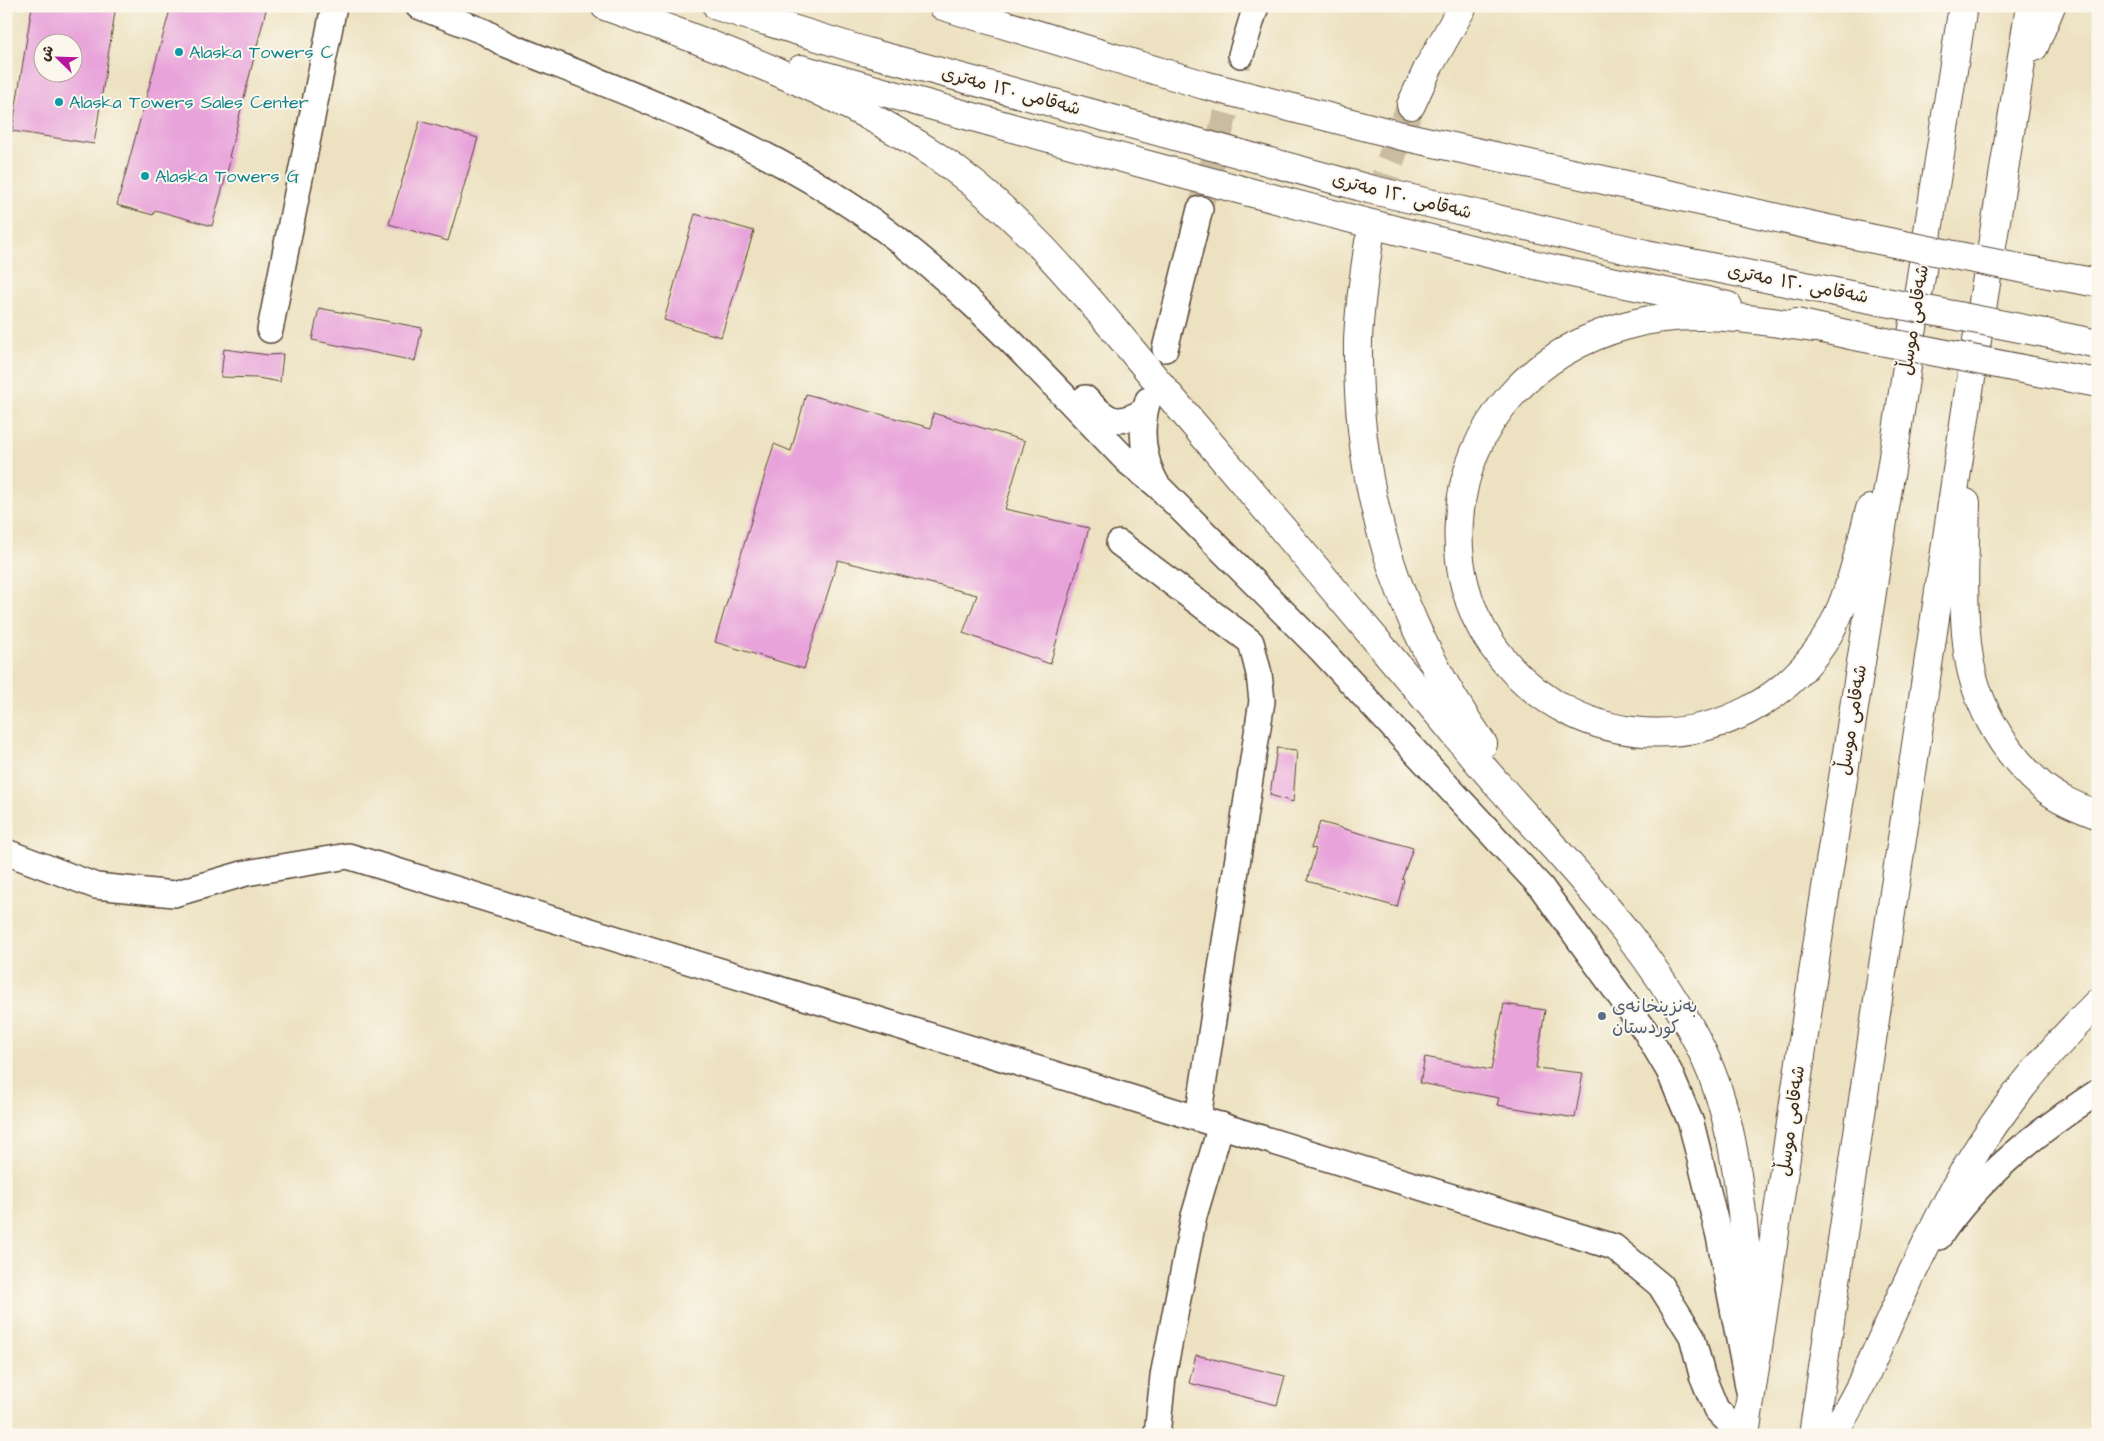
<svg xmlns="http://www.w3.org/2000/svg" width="2104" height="1441" font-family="'Architects Daughter','Playpen Sans Arabic',sans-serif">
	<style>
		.building { fill: #e8a3da; fill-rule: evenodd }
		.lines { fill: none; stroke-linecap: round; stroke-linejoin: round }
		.minor-tunnel { stroke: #c9bca0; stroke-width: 25; stroke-dasharray: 25 12; stroke-linecap: butt }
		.highway-tunnel { stroke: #c9bca0; stroke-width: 28; stroke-dasharray: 28 14; stroke-linecap: butt }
		.minor-casing { stroke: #564536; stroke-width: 28 }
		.highway-casing { stroke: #564536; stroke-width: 30 }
		.path { stroke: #564536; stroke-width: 3; stroke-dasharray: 4 4; stroke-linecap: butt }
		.minor { stroke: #fff; stroke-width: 25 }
		.highway { stroke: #fff; stroke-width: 28 }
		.highway-bridge-casing { stroke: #564536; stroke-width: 30; stroke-linecap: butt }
		.highway-bridge { stroke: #fff; stroke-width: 28 }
		.culture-dot { fill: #0f9aa8; stroke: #fbf7ec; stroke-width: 2 }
		.service-dot { fill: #5c6f8a; stroke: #fbf7ec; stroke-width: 2 }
		.labels { text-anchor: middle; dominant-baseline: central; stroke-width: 4; stroke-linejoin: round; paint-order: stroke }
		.culture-label { font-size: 18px; fill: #0d838f; stroke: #fbf7ec; text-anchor: start }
		.street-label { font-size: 18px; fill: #3b2a1e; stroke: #fbf7ec }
		.service-label { font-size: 18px; fill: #4e5e75; stroke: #fbf7ec; text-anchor: start }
	</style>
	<rect width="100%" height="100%" fill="#fbf7ec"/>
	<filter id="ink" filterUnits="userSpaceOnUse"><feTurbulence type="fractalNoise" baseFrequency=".02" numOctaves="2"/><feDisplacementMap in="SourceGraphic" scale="10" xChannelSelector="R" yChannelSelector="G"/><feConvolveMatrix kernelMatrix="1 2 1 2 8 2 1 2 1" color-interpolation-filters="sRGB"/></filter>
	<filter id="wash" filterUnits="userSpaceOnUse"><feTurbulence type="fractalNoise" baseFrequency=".0096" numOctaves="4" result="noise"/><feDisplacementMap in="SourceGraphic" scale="20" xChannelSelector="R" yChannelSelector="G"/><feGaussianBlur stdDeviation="1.12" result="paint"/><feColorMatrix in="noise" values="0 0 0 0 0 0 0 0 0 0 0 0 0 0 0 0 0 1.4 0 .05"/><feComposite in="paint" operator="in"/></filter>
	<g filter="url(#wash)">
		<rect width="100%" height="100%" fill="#ece1c0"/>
		<g id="blocks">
			<!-- building -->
			<g class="building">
				<path d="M 32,6 L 116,6 L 94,144 L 12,131 ZM 42,42 L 72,42 L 72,72 L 42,72 Z"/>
				<path d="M 171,6 L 267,6 L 229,157 L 231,158 L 212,226 L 155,210 L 153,215 L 117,205 Z"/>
				<path d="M 420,121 L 478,138 L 448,241 L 389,224 Z"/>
				<path d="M 695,214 L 754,231 L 721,337 L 664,320 Z"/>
				<path d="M 319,308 L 422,328 L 415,361 L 312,340 Z"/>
				<path d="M 224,349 L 268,355 L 283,354 L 280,382 L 258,378 L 221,377 Z"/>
				<path d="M 806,394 L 931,428 L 933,413 L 1025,441 L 1005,509 L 1089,528 L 1050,664 L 963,633 L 977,595 L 838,560 L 804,669 L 715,642 L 774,444 L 791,451 Z"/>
				<path d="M 1277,748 L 1297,750 L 1293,802 L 1270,795 Z"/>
				<path d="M 1320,822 L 1413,848 L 1402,879 L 1404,880 L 1397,907 L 1307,881 L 1316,849 L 1311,848 Z"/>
				<path d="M 1504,1004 L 1545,1010 L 1536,1068 L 1583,1073 L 1575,1118 L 1497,1105 L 1499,1098 L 1420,1083 L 1425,1057 L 1491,1070 Z"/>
				<path d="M 1196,1355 L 1285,1376 L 1277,1405 L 1189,1383 Z"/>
			</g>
		</g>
	</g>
	<g filter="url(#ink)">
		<use href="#blocks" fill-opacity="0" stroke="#564536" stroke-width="1"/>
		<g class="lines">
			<!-- minor-tunnel -->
			<path class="minor-tunnel" d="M 1200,209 L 1241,55"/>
			<!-- highway-tunnel -->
			<path class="highway-tunnel" d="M 1369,242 C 1379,192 1392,153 1411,105"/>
			<!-- minor casing -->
			<g class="minor-casing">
				<g id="minor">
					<path d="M 418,6 L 485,32 L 505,44 C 625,92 747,135 854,208 C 958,278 1042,374 1129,463 L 1157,485 L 1322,651 L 1541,887 L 1646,1032 L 1669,1071 L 1691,1123 L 1719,1236 L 1749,1391"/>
					<path d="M 1241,55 L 1256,6"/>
					<path d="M 270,330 L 334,6"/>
					<path d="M 1165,349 L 1200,209"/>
					<path d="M 1085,398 C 1106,419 1116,429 1145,410"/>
					<path d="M 1148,400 C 1139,429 1143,459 1157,485"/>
					<path d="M 1119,543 L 1251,642 L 1259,674 L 1262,701 L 1198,1118"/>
					<path d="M 6,852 L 96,886 L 174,894 L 246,873 L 348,856 L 1614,1247 L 1660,1285 L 1692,1336 L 1702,1375 L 1716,1409 L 1741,1435"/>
					<path d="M 1939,1237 C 1980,1176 2037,1132 2098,1092"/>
					<path d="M 1157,1435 L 1163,1376 L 1194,1216 L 1221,1125"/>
				</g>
			</g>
			<!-- highway casing -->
			<g class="highway-casing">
				<g id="highway">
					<path d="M 605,6 C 718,46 835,89 936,156 C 1026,216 1094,306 1163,388 C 1256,497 1348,606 1440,716 C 1460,740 1479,764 1500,787 C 1573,870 1655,951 1703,1053 C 1730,1110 1738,1172 1744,1233 C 1748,1274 1753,1314 1757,1354"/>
					<path d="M 717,6 L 867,52 L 1369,189 L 1646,254 L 1860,297"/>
					<path d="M 943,6 L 1204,85 L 1398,135 L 1869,238"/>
					<path d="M 2034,47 L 2051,6"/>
					<path d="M 801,69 C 1036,135 1271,200 1507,258 C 1580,277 1655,288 1728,306"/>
					<path d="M 1411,105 L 1428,68 L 1463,6"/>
					<path d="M 1369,242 C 1364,275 1359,308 1358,341 C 1356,491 1396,620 1483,744"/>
					<path d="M 2054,275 L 2098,283"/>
					<path d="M 1796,323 L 1855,336"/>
					<path d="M 1814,328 C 1753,319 1689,308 1628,325 C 1535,350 1465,423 1459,521 C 1456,564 1467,610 1492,645 C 1575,762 1742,762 1823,643 C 1849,603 1858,554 1870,509"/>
					<path d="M 2045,333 L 2098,344"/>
					<path d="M 2038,372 L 2098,383"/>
					<path d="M 1966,503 C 1965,549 1962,597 1967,643 C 1972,698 2000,749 2041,785 C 2057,799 2078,807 2098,815"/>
					<path d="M 1745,1435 L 1819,933 L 1963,6"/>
					<path d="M 1813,1435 L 1968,397 L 2030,6"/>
					<path d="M 1831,1435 C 1864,1390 1881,1336 1906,1286 C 1924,1248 1943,1208 1964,1171 C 2000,1110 2048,1052 2098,1002"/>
				</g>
			</g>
			<!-- path -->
			<path class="path" d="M 6,1431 L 8,1435"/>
			<!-- minor -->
			<use href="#minor" class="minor"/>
			<!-- highway -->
			<use href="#highway" class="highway"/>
			<!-- highway-bridge casing -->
			<g class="highway-bridge-casing">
				<g id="highway-bridge">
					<path d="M 1869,238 L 2054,275"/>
					<path d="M 1860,297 L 2045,333"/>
					<path d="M 1855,336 L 2038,372"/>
				</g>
			</g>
			<!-- highway-bridge -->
			<use href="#highway-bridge" class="highway-bridge"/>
		</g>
	</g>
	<!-- markers -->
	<g class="culture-dot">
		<circle cx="179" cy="52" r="5"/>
		<circle cx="59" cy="102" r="5"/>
		<circle cx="145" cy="176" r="5"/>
	</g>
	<circle class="service-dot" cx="1602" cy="1016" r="5"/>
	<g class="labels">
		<!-- culture labels -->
		<g class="culture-label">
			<text x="189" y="52">Alaska Towers C</text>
			<text x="69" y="102">Alaska Towers Sales Center</text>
			<text x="155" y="176">Alaska Towers G</text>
		</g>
		<!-- street labels -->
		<g class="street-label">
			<text transform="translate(1011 91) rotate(15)">شەقامی ١٢٠ مەتری</text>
			<text transform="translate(1402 196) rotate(14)">شەقامی ١٢٠ مەتری</text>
			<text transform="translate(1798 284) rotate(11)">شەقامی ١٢٠ مەتری</text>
			<text transform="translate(1914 320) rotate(-81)">شەقامی موسڵ</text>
			<text transform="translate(1852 720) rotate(-81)">شەقامی موسڵ</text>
			<text transform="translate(1791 1121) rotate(-82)">شەقامی موسڵ</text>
		</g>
		<!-- service labels -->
		<g class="service-label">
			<text x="1612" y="1006">بەنزینخانەی<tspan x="1612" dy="21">کوردستان</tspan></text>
		</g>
	</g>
	<!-- margin -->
	<rect width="2104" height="1441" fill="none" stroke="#fbf7ec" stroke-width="25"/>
	<!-- north arrow -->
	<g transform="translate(58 58) rotate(293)"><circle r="24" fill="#fbf7ec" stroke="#aea59a"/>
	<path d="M0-4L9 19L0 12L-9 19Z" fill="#b5179e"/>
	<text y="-8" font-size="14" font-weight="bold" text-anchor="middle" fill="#3b2a1e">ش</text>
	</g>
</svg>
